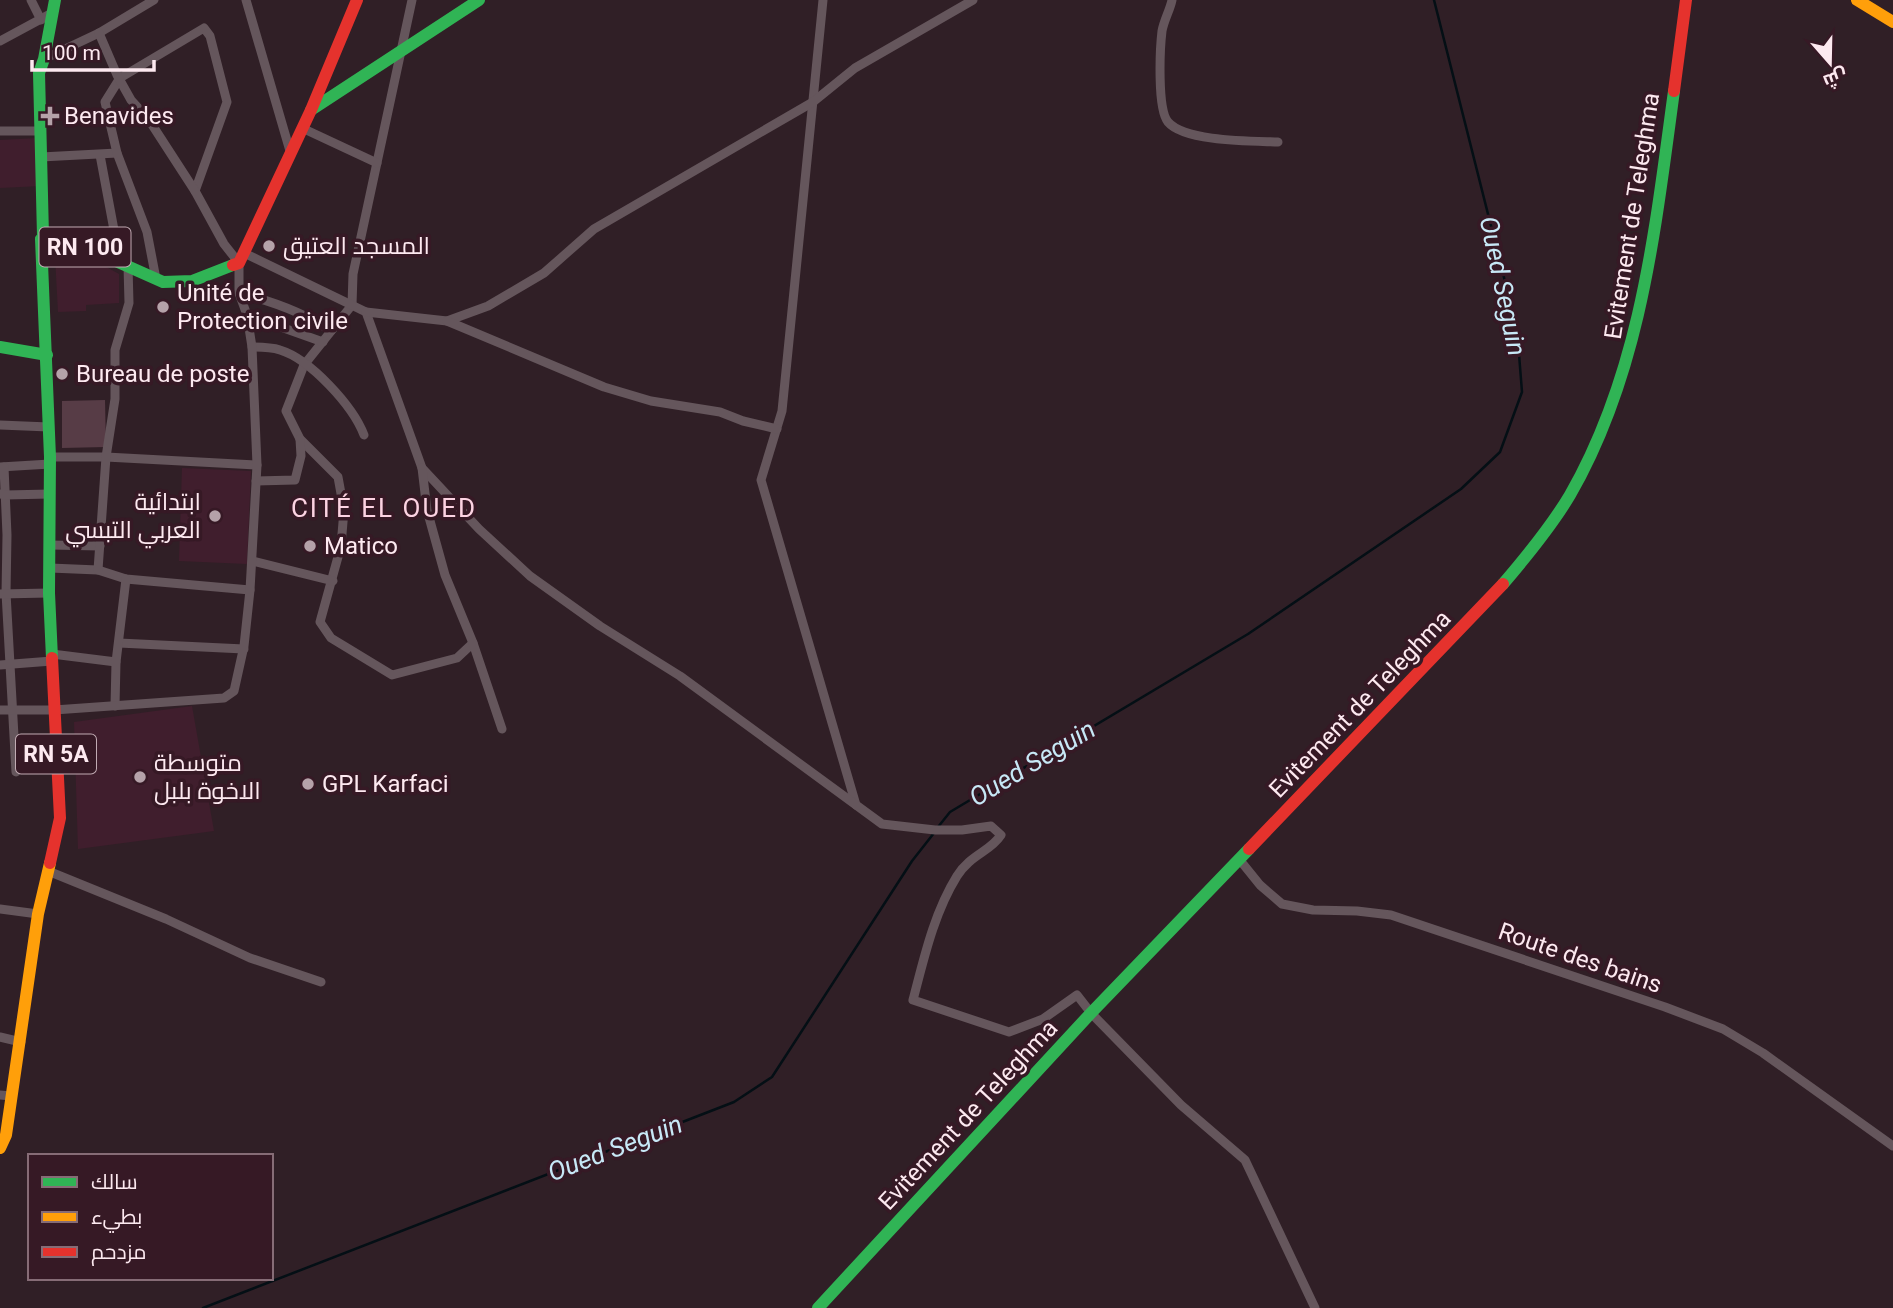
<svg xmlns="http://www.w3.org/2000/svg" width="1893" height="1308" font-family="Roboto,Cairo,sans-serif">
	<style>
		.built { fill: #401e2d }
		.green { fill: #573c46 }
		.lines { fill: none; stroke-linecap: round; stroke-linejoin: round }
		.stream { stroke: #040f15; stroke-width: 2.5 }
		.street { stroke: #65565c; stroke-width: 9 }
		.fast { stroke: #30b455; stroke-width: 12 }
		.slow { stroke: #ff9f0a; stroke-width: 12 }
		.jam { stroke: #e5322d; stroke-width: 12 }
		.poi-dot { fill: #b5a2a9; stroke: #361925; stroke-width: 2.5 }
		.labels { text-anchor: middle; dominant-baseline: central; stroke-width: 7; stroke-linejoin: round; paint-order: stroke }
		.shield { fill: #361925; stroke: #c1abb3; stroke-width: 2 }
		.shield-label { font-size: 23px; font-weight: bold; fill: #fde9f0 }
		.poi-label { font-size: 24px; fill: #fde9f0; stroke: #361925; text-anchor: start }
		.street-label { font-size: 24px; fill: #fde9f0; stroke: #361925 }
		.water-label { font-size: 26px; font-style: italic; fill: #c7e8f6; stroke: #361925 }
		.neighbourhood-label { font-size: 26px; letter-spacing: 2px; fill: #fcd3e2; stroke: #361925 }
	</style>
	<rect width="100%" height="100%" fill="#301f26"/>
	<!-- built -->
	<g class="built">
		<path d="M 38,138 L 41,186 L 0,188 L 0,140 Z"/>
		<path d="M 54,238 L 119,274 L 119,303 L 86,305 L 86,311 L 58,312 Z"/>
		<path d="M 182,468 L 251,471 L 247,564 L 179,561 Z"/>
		<path d="M 192,706 L 214,831 L 78,849 L 74,722 Z"/>
	</g>
	<!-- green -->
	<path class="green" d="M 105,400 L 106,447 L 62,448 L 62,401 Z"/>
	<g class="lines">
		<!-- stream -->
		<g class="stream">
			<path d="M 938,827 L 950,812 L 1248,634 L 1461,489 L 1500,452 L 1522,392 L 1517,329 L 1434,0"/>
			<path d="M 203,1308 L 734,1102 L 772,1077 L 912,861 L 934,833"/>
		</g>
		<!-- street -->
		<g class="street">
			<path d="M 31,0 L 41,20"/>
			<path d="M 246,0 L 290,151"/>
			<path d="M 412,0 L 353,274 L 352,305 L 304,365 L 286,411 L 300,439 L 338,477 L 344,510 L 341,546 L 320,622 L 331,638 L 392,675 L 457,658 L 473,643"/>
			<path d="M 823,0 L 782,411 L 761,480 L 856,805"/>
			<path d="M 1172,0 C 1170,10 1164,20 1162,31 C 1160,48 1157,109 1168,122 C 1185,142 1253,141 1278,142"/>
			<path d="M 0,41 L 52,13"/>
			<path d="M 44,59 L 99,33 L 154,0"/>
			<path d="M 302,128 L 377,163"/>
			<path d="M 0,131 L 41,131"/>
			<path d="M 100,155 L 120,262"/>
			<path d="M 41,157 L 117,153"/>
			<path d="M 244,253 L 366,312 L 422,468 L 479,529 L 530,576 L 600,626 L 680,676 L 882,824 L 935,830 L 962,830 L 991,826 L 1001,835 C 990,852 971,854 957,876 C 934,913 924,958 913,1000 L 1009,1032 L 1043,1019 L 1077,995 L 1091,1013 L 1181,1105 L 1245,1160 L 1315,1308"/>
			<path d="M 156,279 L 147,232 L 117,153 L 105,102 L 120,78 L 204,28 L 210,36 L 227,102 L 195,191"/>
			<path d="M 239,293 C 271,301 303,312 331,331"/>
			<path d="M 366,312 L 447,321 L 488,306 L 544,273 L 594,229 L 813,102 L 855,68 L 973,0"/>
			<path d="M 247,315 L 323,342"/>
			<path d="M 447,321 L 604,387 L 651,401 L 720,412 L 743,421 L 777,429"/>
			<path d="M 252,347 C 261,347 271,347 280,350 C 310,359 353,406 364,435"/>
			<path d="M 0,425 L 49,427"/>
			<path d="M 50,457 L 106,457 L 257,465"/>
			<path d="M 0,467 L 50,464"/>
			<path d="M 4,467 L 7,535 L 6,593 L 16,772"/>
			<path d="M 422,468 L 427,510 L 445,575 L 473,643 L 502,729"/>
			<path d="M 256,481 L 295,480 L 301,456 L 300,439"/>
			<path d="M 0,494 L 5,495 L 50,494"/>
			<path d="M 50,545 L 100,546"/>
			<path d="M 253,561 L 333,581"/>
			<path d="M 50,568 L 98,570 L 126,579 L 250,590"/>
			<path d="M 98,570 L 106,457 L 115,399 L 115,350 L 129,303 L 128,266"/>
			<path d="M 0,594 L 49,593"/>
			<path d="M 119,643 L 244,649"/>
			<path d="M 52,654 L 116,662"/>
			<path d="M 0,665 L 52,661"/>
			<path d="M 115,706 L 116,662 L 126,579"/>
			<path d="M 0,710 L 54,710 L 224,698 L 234,691 L 244,646 L 250,590 L 257,465 L 252,347 L 247,315 L 239,293 L 239,263 L 224,244 L 195,191 L 149,120 L 131,100 L 117,75 L 99,33"/>
			<path d="M 1239,859 L 1260,885 L 1282,904 L 1313,910 L 1357,911 L 1391,915 L 1665,1007 L 1723,1029 L 1763,1053 L 1893,1146"/>
			<path d="M 48,871 L 166,919 L 250,958 L 321,982"/>
			<path d="M 0,909 L 38,914"/>
			<path d="M 0,1037 L 21,1042"/>
			<path d="M 0,1095 L 11,1096"/>
		</g>
		<!-- fast -->
		<g class="fast">
			<path d="M 311,110 L 479,0"/>
			<path d="M 43,236 L 39,73 L 44,59 L 55,0"/>
			<path d="M 0,347 L 47,355"/>
			<path d="M 1503,584 C 1527,556 1551,527 1570,495 C 1641,371 1655,230 1674,91"/>
			<path d="M 52,658 L 49,593 L 50,457 L 41,239 L 48,233 L 53,233 L 163,282 L 192,281 L 233,265"/>
			<path d="M 818,1308 L 1091,1013 L 1249,849"/>
		</g>
		<!-- slow -->
		<g class="slow">
			<path d="M 1857,0 L 1893,22"/>
			<path d="M 0,1148 L 6,1135 L 38,914 L 50,863"/>
		</g>
		<!-- jam -->
		<g class="jam">
			<path d="M 1674,91 L 1686,0"/>
			<path d="M 233,265 L 239,263 L 311,110 L 357,0"/>
			<path d="M 1249,849 L 1503,584"/>
			<path d="M 50,863 L 60,818 L 52,658"/>
		</g>
	</g>
	<!-- markers -->
	<g class="poi-dot">
		<path d="M46.5 105.5h7v7h7v7h-7v7h-7v-7h-7v-7h7z"/>
		<circle cx="269" cy="246" r="7"/>
		<circle cx="163" cy="307" r="7"/>
		<circle cx="62" cy="374" r="7"/>
		<circle cx="215" cy="516" r="7"/>
		<circle cx="310" cy="546" r="7"/>
		<circle cx="140" cy="777" r="7"/>
		<circle cx="308" cy="784" r="7"/>
	</g>
	<g class="labels">
		<!-- shield labels -->
		<g class="shield">
			<rect x="39.5" y="227.5" width="91" height="39" rx="5"/>
			<rect x="16" y="734.5" width="80" height="39" rx="5"/>
		</g>
		<g class="shield-label">
			<text x="85" y="247">RN 100</text>
			<text x="56" y="754">RN 5A</text>
		</g>
		<!-- poi labels -->
		<g class="poi-label">
			<text x="64" y="116">Benavides</text>
			<text x="283" y="246">المسجد العتيق</text>
			<text x="177" y="293">Unité de<tspan x="177" dy="28">Protection civile</tspan></text>
			<text x="76" y="374">Bureau de poste</text>
			<text x="201" y="502" text-anchor="end">ابتدائية<tspan x="201" dy="28">العربي التبسي</tspan></text>
			<text x="324" y="546">Matico</text>
			<text x="154" y="763">متوسطة<tspan x="154" dy="28">الاخوة بلبل</tspan></text>
			<text x="322" y="784">GPL Karfaci</text>
		</g>
		<!-- street labels -->
		<g class="street-label">
			<text transform="translate(1632 216) rotate(-81)">Evitement de Teleghma</text>
			<text transform="translate(1360 704) rotate(-46)">Evitement de Teleghma</text>
			<text transform="translate(1580 958) rotate(19)">Route des bains</text>
			<text transform="translate(968 1115) rotate(-47)">Evitement de Teleghma</text>
		</g>
		<!-- water labels -->
		<g class="water-label">
			<text transform="translate(1503 286) rotate(78)">Oued Seguin</text>
			<text transform="translate(1032 763) rotate(-31)">Oued Seguin</text>
			<text transform="translate(615 1148) rotate(-21)">Oued Seguin</text>
		</g>
		<!-- neighbourhood labels -->
		<g class="neighbourhood-label">
			<text x="384" y="508">CITÉ EL OUED</text>
		</g>
	</g>
	<!-- legend -->
	<rect x="28" y="1154" width="245" height="126" fill="#361925" stroke="#866c76" stroke-width="2"/>
	<rect x="42" y="1177" width="35" height="10" fill="#30b455" stroke="#866c76" stroke-width="2"/>
	<text x="91" y="1189" font-size="21" fill="#fde9f0">سالك</text>
	<rect x="42" y="1212" width="35" height="10" fill="#ff9f0a" stroke="#866c76" stroke-width="2"/>
	<text x="91" y="1224" font-size="21" fill="#fde9f0">بطيء</text>
	<rect x="42" y="1247" width="35" height="10" fill="#e5322d" stroke="#866c76" stroke-width="2"/>
	<text x="91" y="1259" font-size="21" fill="#fde9f0">مزدحم</text>
	<!-- north arrow -->
	<g transform="translate(1830 63) rotate(160)" stroke="#361925" stroke-width="5" paint-order="stroke">
	<path d="M0-5L12 26L0 18L-12 26Z" fill="#fde9f0"/>
	<text y="-10" font-size="19" font-weight="bold" text-anchor="middle" fill="#fde9f0">ش</text>
	</g>
	<!-- scale -->
	<path d="M32 60v10h122v-10" fill="none" stroke="#fde9f0" stroke-width="3.5"/>
	<text x="42" y="60" font-size="21" fill="#fde9f0" stroke="#361925" stroke-width="5" paint-order="stroke">100 m</text>
</svg>
